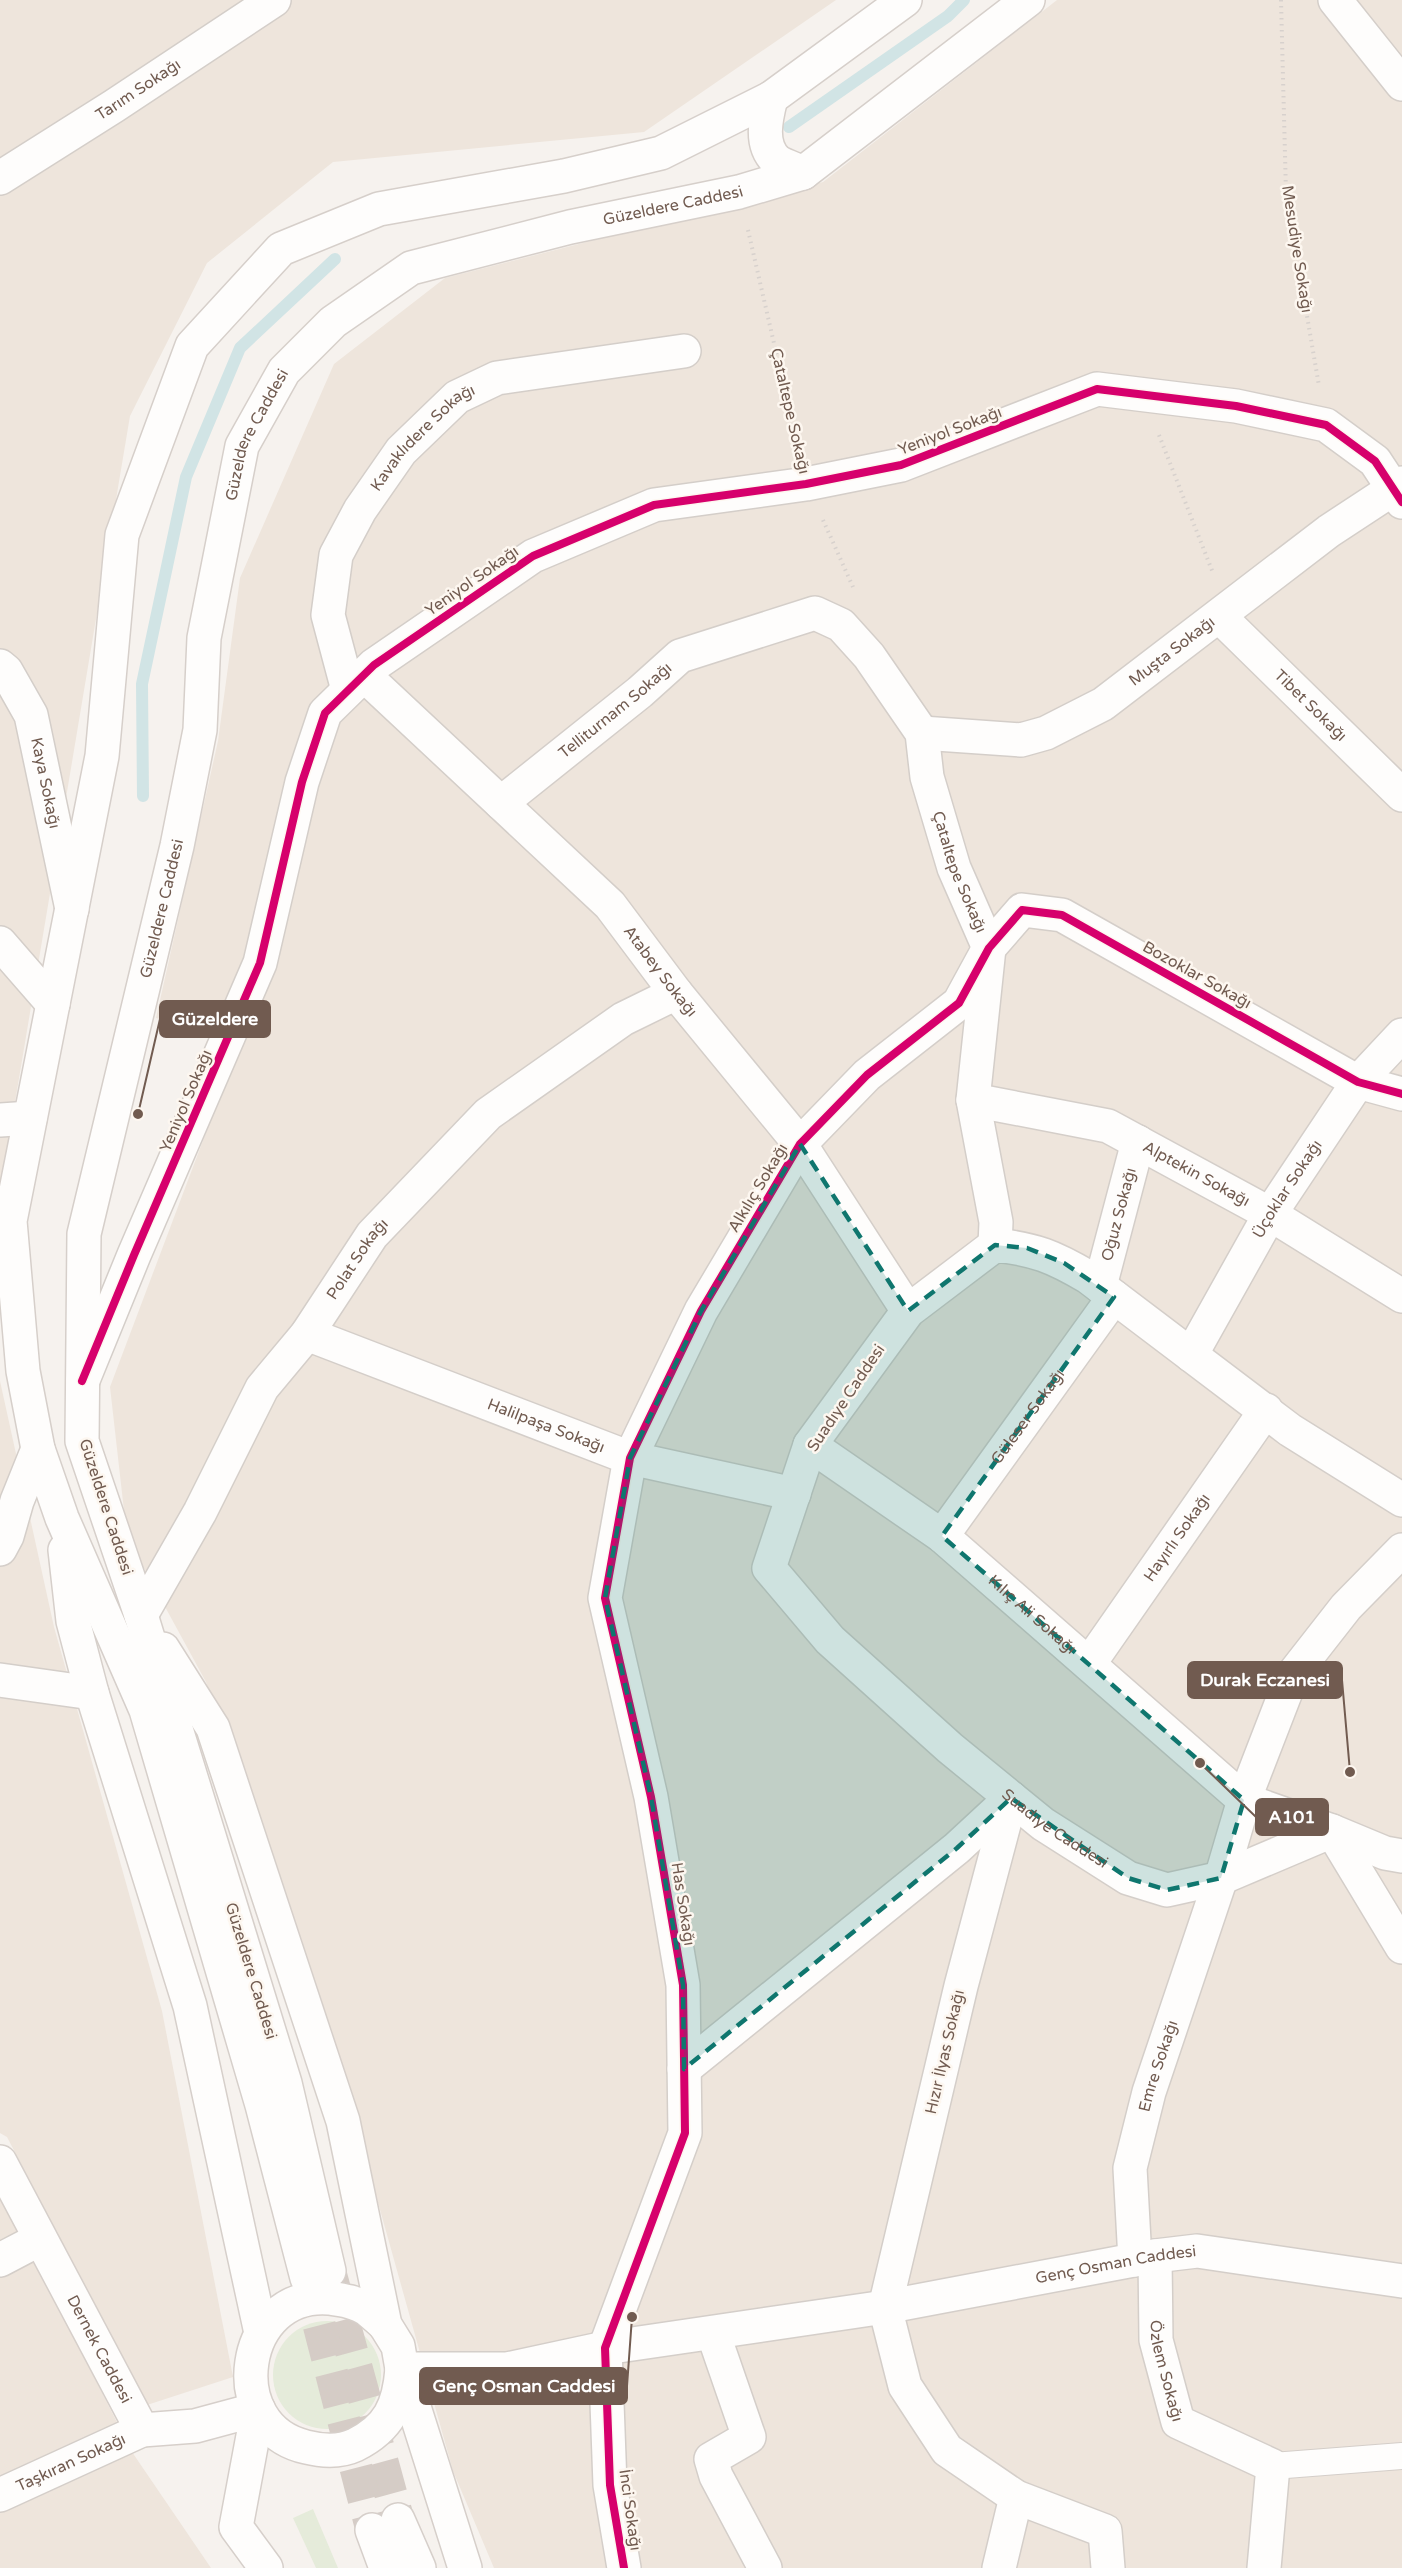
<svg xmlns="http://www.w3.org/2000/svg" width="1402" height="2568" font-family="'Varela Round',sans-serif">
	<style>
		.residential { fill: #eee5dc }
		.green { fill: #e5ebda }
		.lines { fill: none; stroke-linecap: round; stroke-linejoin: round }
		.stream { stroke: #d1e4e5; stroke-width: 12 }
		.secondary-tunnel { stroke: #d5ccc6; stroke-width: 33; stroke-dasharray: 33 16; stroke-linecap: butt }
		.lane-casing { stroke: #d4cec9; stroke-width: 28 }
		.street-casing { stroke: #d4cec9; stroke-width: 36 }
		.secondary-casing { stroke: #d6cfca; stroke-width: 36 }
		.path { stroke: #d7d1cd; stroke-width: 4; stroke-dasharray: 1.5 4.5; stroke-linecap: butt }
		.lane { stroke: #fefdfc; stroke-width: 26 }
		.street { stroke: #fefdfc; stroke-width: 33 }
		.secondary { stroke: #fefdfc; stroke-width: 33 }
		.cycleway-casing { stroke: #fdf7f0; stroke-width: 11 }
		.cycleway { stroke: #d6006c; stroke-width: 8 }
		.marked { fill: #0f766e; fill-opacity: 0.2; stroke: #0f766e; stroke-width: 4.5; stroke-dasharray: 12 8; stroke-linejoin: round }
		.labels { text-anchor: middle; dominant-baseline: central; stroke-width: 5; stroke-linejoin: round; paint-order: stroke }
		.street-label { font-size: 16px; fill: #715b50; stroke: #fdf7f0 }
		.leader { fill: none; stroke: #715b50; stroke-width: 2 }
		.callout-dot { fill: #715b50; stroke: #fdf7f0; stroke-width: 2 }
		.callout { fill: #715b50; stroke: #715b50; stroke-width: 2 }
		.callout-label { font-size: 18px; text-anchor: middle; font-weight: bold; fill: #fff }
	</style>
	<rect width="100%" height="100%" fill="#f6f2ee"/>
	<!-- residential -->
	<g class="residential">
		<path d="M 0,0 L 836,0 L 644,132 L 333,162 L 207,263 L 130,416 L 9,1138 L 0,1272 Z"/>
		<path d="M 1057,0 L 1402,0 L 1402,2568 L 494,2568 L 453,2471 L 348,2095 L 206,1682 L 127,1537 L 110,1387 L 239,1045 L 156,1018 L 218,741 L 240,578 L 334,364 L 445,278 L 823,182 Z"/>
		<path d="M 0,1381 L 54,1627 L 162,2011 L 233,2377 L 147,2405 L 7,2137 L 0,2133 Z"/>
		<path d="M 0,2192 L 132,2452 L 211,2568 L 0,2568 Z"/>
	</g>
	<!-- green -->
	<g class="green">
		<circle cx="327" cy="2375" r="54"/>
		<path d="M 313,2509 L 338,2568 L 316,2568 L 293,2518 Z"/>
	</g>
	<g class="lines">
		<!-- stream -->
		<g class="stream">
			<path d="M 789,127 L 948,16 L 964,0"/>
			<path d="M 143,796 L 142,684 L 186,477 L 240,348 L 335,259"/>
		</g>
		<!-- secondary-tunnel -->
		<g class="secondary-tunnel">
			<path d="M 330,2273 L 398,2520"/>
			<path d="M 307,2278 L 372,2530"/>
		</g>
		<!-- lane casing -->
		<g class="lane-casing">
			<path id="lane" d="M 1273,2466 L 1402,2456"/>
		</g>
		<!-- street casing -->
		<g class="street-casing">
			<g id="street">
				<path d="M 1335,0 L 1402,84"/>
				<path id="s1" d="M 0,178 L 114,106 L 274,0"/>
				<path id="s2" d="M 1219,616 L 1402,795"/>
				<path id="s3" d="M 0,666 L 6,671 L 31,715 L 72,909"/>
				<path id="s4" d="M 364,675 L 610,905 L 676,993 L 800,1144 L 908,1311"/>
				<path id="s5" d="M 348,690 L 328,615 L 336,555 L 360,510 L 401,451 L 457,397 L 497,378 L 684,351"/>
				<path id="s6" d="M 922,733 L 1021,740 L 1046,733 L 1103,704 L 1329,531 L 1402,483"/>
				<path id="s7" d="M 501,803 L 640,692 L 680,656 L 815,613 L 841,625 L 869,656 L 922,733 L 927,777 L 954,868 L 989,948 L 973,1100 L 996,1222 L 995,1245"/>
				<path d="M 0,943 L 53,1004"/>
				<path id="s8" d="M 973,1100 L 1108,1126 L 1270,1214 L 1402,1296"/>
				<path d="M 0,1120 L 30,1118"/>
				<path id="s9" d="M 1100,1286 L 1138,1142"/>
				<path id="s10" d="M 307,1334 L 630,1458 L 794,1494"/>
				<path id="s11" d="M 1191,1355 L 1270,1214 L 1358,1082 L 1402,1035"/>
				<path d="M 83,1380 L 134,1255 L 260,963 L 302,782 L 325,713 L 374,665 L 533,556 L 654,505 L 806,484 L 901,465 L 1097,389 L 1236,406 L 1326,425 L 1375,461 L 1402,502"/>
				<path id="s12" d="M 810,1445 L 942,1536 L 1244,1800 L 1332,1831 L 1402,1947"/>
				<path id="s13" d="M 1402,1500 L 1290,1430 L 1088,1277 C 1054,1257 1035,1249 995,1245 L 908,1311 L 810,1445 L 769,1568 L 830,1640 L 950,1748 L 1043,1824 L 1128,1878 L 1167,1890 L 1221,1878 L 1332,1831 L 1385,1853 L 1402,1856"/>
				<path id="s14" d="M 942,1536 L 1114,1297"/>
				<path d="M 0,1549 L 7,1536 L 17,1501 L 38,1449"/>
				<path id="s15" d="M 141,1615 L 200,1512 L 262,1388 L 307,1334 L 372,1235 L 488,1114 L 623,1019 L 676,993"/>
				<path id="s16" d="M 1089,1664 L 1266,1410"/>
				<path d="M 0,1680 L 92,1693"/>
				<path d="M 1011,1798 L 961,1986 L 885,2307 L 905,2386 L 947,2450 L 1016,2497 L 1105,2531 L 1108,2568"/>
				<path d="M 684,2069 L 957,1848 L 1011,1798"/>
				<path id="s17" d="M 1155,2256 L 1156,2340 L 1178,2422 L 1273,2466 L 1264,2568"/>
				<path d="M 0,2260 L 40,2239"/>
				<path id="s18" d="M 1135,2260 L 1130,2168 L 1149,2092 L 1221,1878 L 1244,1800 L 1292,1676 L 1346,1607 L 1402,1550"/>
				<path d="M 713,2333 L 749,2437 L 711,2459 L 716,2476 L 765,2568"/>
				<path id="s19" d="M 402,2369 L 507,2369 L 605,2348 L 885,2307 L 1155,2256 L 1197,2251 L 1402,2281"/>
				<path id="s20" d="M 0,2495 L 142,2430"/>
				<path d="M 624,2568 L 610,2485 L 605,2348 L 685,2133 L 683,1985 L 651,1797 L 605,1598 L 630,1458 L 701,1311 L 800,1144 L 867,1075 L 959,1003 L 989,948 L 1022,910 L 1062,915 L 1358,1082 L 1402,1094"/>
				<path d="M 999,2568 L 1016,2497"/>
			</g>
		</g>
		<!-- secondary casing -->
		<g class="secondary-casing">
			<g id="secondary">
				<path d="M 771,98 C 766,118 759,145 777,161 C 784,166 796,169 803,173"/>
				<path d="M 65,1550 L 73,1621 L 92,1693 L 190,2006 L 261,2333"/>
				<path d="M 163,1649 L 213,1728 L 343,2121 L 385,2325 L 398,2346 L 402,2369 L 465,2568"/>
				<path id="s21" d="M 0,2162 L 142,2430 L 195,2426 L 258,2409 L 236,2527 L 266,2568"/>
				<path id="s22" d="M 329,2271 L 285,2083 L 141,1615 L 82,1441 L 84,1234 L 177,846 L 200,730 L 204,638 L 242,446 L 284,371 L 333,322 L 411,268 L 570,227 L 739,192 L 803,173 L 1028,0"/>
				<path d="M 307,2278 L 262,2105 L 146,1710 L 62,1518 L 38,1449 L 23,1371 L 10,1221 L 102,756 L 122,535 L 192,346 L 281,249 L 379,209 L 564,176 L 661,153 L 771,98 L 905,0"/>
				<path d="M 385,2325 C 380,2320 374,2315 368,2310 C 357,2302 343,2300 329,2298 C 240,2291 220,2427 306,2447 C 322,2451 340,2452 355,2445 C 389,2428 399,2406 402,2369"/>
				<path d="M 398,2520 L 419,2568"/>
				<path d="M 372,2530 L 386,2568"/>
			</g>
		</g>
		<!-- path -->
		<g class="path">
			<path d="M 1281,0 L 1286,193 L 1319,386"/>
			<path d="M 748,230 L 798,448"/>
			<path d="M 1159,435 L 1213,573"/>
			<path d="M 823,520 L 853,587"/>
		</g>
		<!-- lane -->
		<use href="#lane" class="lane"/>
		<!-- street -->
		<use href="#street" class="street"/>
		<!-- secondary -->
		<use href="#secondary" class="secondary"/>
		<!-- cycleway casing -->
		<g class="cycleway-casing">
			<g id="cycleway">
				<path d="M 82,1381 L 134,1255 L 260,963 L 302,782 L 325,713 L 374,665 L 533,556 L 654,505 L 806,484 L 901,465 L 1097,389 L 1236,406 L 1326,425 L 1375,461 L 1402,502"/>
				<path d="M 624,2568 L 610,2485 L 605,2348 L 685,2133 L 683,1985 L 651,1797 L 605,1598 L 630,1458 L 701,1311 L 800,1144 L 867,1075 L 959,1003 L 989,948 L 1022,910 L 1062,915 L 1358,1082 L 1402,1094"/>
			</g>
		</g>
		<!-- cycleway -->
		<use href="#cycleway" class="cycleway"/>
	</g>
	<!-- marked area -->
	<path class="marked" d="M 800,1144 L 908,1311 L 995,1245 L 1027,1248 L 1064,1263 L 1114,1297 L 942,1536 L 1244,1800 L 1221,1878 L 1167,1890 L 1128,1878 L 1011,1798 L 957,1848 L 684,2069 L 683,1985 L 651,1797 L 605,1598 L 630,1458 L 701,1311 Z"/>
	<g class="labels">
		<!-- street labels -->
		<g class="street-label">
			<text stroke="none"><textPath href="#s1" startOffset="164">Tarım Sokağı</textPath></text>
			<text stroke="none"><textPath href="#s22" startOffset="2398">Güzeldere Caddesi</textPath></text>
			<text transform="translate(1297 249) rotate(81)">Mesudiye Sokağı</text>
			<text transform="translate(790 411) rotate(77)">Çataltepe Sokağı</text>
			<text transform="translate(950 431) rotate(-21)">Yeniyol Sokağı</text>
			<text stroke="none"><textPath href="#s22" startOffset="1894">Güzeldere Caddesi</textPath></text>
			<text stroke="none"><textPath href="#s5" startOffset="286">Kavaklıdere Sokağı</textPath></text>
			<text transform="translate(472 581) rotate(-35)">Yeniyol Sokağı</text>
			<text stroke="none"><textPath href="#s6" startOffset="276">Muşta Sokağı</textPath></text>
			<text stroke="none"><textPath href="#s2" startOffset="128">Tibet Sokağı</textPath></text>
			<text stroke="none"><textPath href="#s7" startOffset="147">Telliturnam Sokağı</textPath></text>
			<text stroke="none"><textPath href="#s3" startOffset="128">Kaya Sokağı</textPath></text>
			<text stroke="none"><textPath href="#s7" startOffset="682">Çataltepe Sokağı</textPath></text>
			<text stroke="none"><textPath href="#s22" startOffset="1408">Güzeldere Caddesi</textPath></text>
			<text stroke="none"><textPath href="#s4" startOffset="420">Atabey Sokağı</textPath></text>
			<text transform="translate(1197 975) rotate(29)">Bozoklar Sokağı</text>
			<text transform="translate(186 1101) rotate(-67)">Yeniyol Sokağı</text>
			<text stroke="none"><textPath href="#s8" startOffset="238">Alptekin Sokağı</textPath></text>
			<text transform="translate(758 1188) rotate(-59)">Alkılıç Sokağı</text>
			<text stroke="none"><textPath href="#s11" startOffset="192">Üçoklar Sokağı</textPath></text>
			<text stroke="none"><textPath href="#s9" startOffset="74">Oğuz Sokağı</textPath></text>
			<text stroke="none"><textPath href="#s15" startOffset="418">Polat Sokağı</textPath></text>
			<text transform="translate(846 1398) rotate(-56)">Suadıye Caddesi</text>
			<text stroke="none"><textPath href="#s14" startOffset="147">Güleser Sokağı</textPath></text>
			<text stroke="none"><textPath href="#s10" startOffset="256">Halilpaşa Sokağı</textPath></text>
			<text transform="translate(106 1507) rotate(72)">Güzeldere Caddesi</text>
			<text stroke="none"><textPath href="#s16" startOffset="154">Hayırlı Sokağı</textPath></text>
			<text stroke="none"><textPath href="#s12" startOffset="280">Kılıç Ali Sokağı</textPath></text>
			<text stroke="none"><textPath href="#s13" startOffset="1278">Suadıye Caddesi</textPath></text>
			<text transform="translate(683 1904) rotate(81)">Has Sokağı</text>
			<text transform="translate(251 1971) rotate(73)">Güzeldere Caddesi</text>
			<text transform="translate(945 2052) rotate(-77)">Hızır İlyas Sokağı</text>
			<text stroke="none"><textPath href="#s18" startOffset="198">Emre Sokağı</textPath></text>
			<text stroke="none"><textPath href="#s19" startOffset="723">Genç Osman Caddesi</textPath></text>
			<text stroke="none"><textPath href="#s21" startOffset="212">Dernek Caddesi</textPath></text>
			<text stroke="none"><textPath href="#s17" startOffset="116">Özlem Sokağı</textPath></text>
			<text stroke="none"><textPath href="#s20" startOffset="78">Taşkıran Sokağı</textPath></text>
			<text transform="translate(630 2510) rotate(82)">İnci Sokağı</text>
		</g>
	</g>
	<!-- callouts -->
	<path class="leader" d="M138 1114L160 1019M1350 1772L1342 1680M1200 1763L1256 1817M632 2317L627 2386"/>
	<g class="callout-dot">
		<circle cx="138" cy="1114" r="6"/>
		<circle cx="1350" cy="1772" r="6"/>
		<circle cx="1200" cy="1763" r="6"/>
		<circle cx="632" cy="2317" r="6"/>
	</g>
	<g class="callout">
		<rect x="160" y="1001" width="110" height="36" rx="6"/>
		<rect x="1188" y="1662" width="154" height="36" rx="6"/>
		<rect x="1256" y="1799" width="72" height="36" rx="6"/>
		<rect x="420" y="2368" width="207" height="36" rx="6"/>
	</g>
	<g class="callout-label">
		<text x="215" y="1025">Güzeldere</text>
		<text x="1265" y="1686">Durak Eczanesi</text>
		<text x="1292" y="1823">A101</text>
		<text x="524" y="2392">Genç Osman Caddesi</text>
	</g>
</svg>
